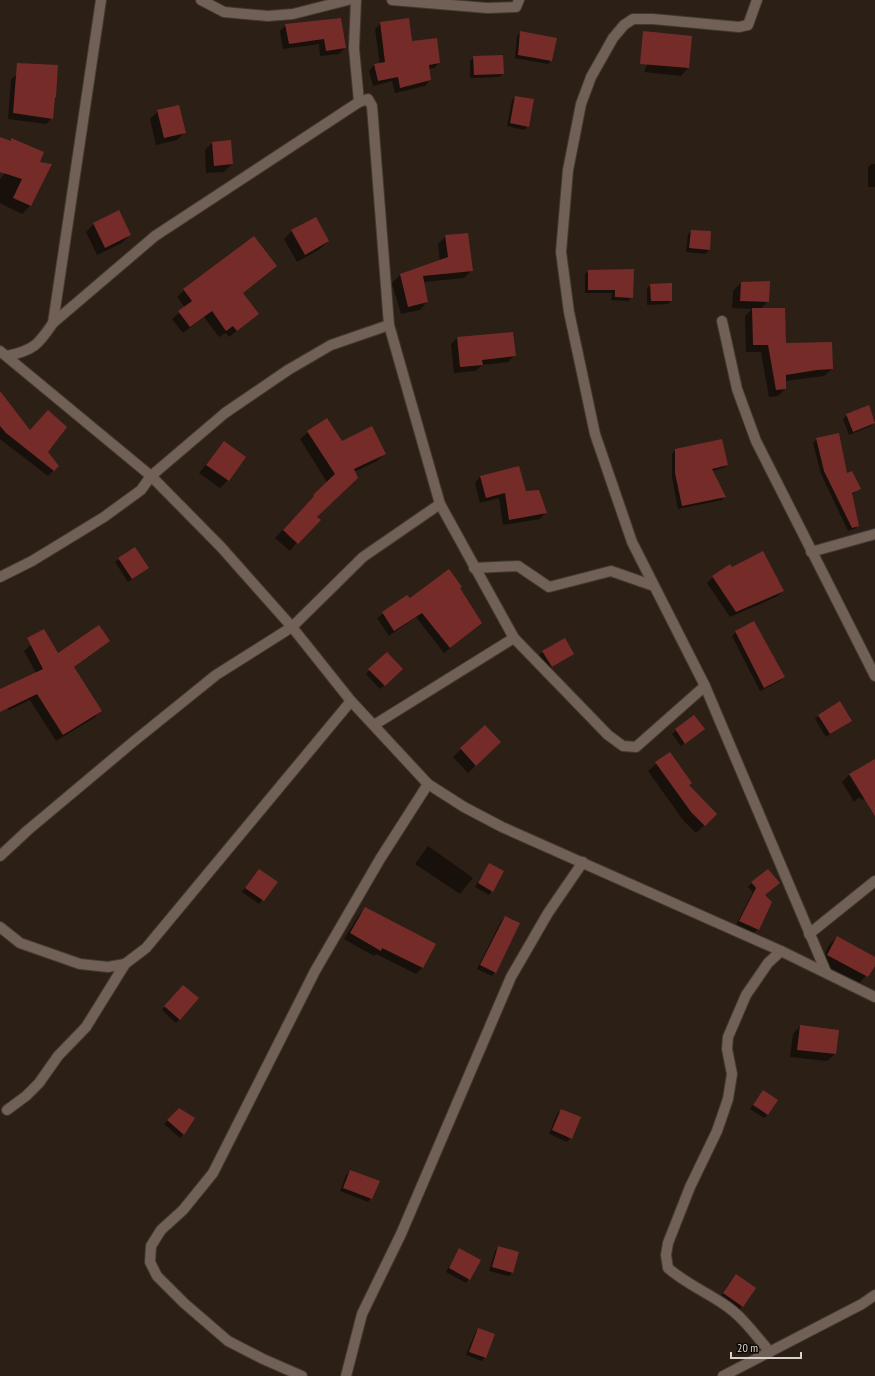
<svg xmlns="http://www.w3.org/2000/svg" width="875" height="1376" font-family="'PT Sans Narrow',sans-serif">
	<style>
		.shadow { fill: #0007 }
		.building { fill: #752c29 }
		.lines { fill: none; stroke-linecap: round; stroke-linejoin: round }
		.minor-casing { stroke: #443833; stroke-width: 12 }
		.tertiary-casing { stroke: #443833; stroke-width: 12 }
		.minor { stroke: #706055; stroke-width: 10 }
		.tertiary { stroke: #706055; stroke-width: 10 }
	</style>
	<rect width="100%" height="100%" fill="#2c1f16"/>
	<!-- shadow -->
	<g class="shadow">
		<path d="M 341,19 L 345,48 L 339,54 L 320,56 L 319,44 L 283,49 L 280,31 L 286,25 Z"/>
		<path d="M 381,23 L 411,42 L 439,63 L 434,68 L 428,69 L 430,80 L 425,86 L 395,93 L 392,81 L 373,86 L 369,71 L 374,65 L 380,64 L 375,29 Z"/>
		<path d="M 521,32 L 551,60 L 548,64 L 515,58 L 517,36 Z"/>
		<path d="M 657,42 L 688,68 L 681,76 L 644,72 Z"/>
		<path d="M 474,57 L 503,74 L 499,77 L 470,78 L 470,61 Z"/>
		<path d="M 17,74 L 52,118 L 46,124 L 8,119 L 11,80 Z"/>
		<path d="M 516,97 L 528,126 L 524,130 L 507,126 L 512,100 Z"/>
		<path d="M 158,111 L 185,132 L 177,140 L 156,145 L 150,119 Z"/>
		<path d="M 213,142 L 232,164 L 224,172 L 206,173 L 205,150 Z"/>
		<path d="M 21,154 L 39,162 L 50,164 L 30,206 L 22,214 L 0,203 L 0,179 Z"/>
		<path d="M 872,164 L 875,164 L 875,187 L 868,187 L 868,167 Z"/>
		<path d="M 94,224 L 130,235 L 122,243 L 97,255 L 86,232 Z"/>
		<path d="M 292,231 L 328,241 L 320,249 L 297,262 L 284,239 Z"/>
		<path d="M 692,231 L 710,232 L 709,250 L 705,254 L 686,252 L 688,234 Z"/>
		<path d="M 446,236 L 472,270 L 464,278 L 424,282 L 427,302 L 420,310 L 401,314 L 392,283 L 400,275 L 440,261 L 438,244 Z"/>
		<path d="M 276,266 L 242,293 L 258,314 L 229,337 L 226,333 L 219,337 L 204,317 L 183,333 L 172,319 L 185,308 L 177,297 L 184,290 Z"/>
		<path d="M 589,271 L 632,297 L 628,301 L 611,300 L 612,293 L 585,293 L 585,274 Z"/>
		<path d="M 741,283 L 768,301 L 761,309 L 785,344 L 832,369 L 824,376 L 785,381 L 785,389 L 778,396 L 769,397 L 761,352 L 746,352 L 745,316 L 752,309 L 732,308 L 733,291 Z"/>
		<path d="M 651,285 L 671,301 L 668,304 L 647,305 L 647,288 Z"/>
		<path d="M 457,338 L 515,355 L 508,362 L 482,365 L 475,371 L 454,373 L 451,344 Z"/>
		<path d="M 868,406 L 875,422 L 871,426 L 849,435 L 843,419 L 847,415 Z"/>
		<path d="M 0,410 L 30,431 L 58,466 L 48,476 L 0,439 Z"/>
		<path d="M 308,432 L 385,453 L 377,461 L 354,472 L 290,551 L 275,538 L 327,482 L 300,439 Z"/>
		<path d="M 817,439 L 859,489 L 851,495 L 858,526 L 854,529 L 848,531 L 821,474 L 813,443 Z"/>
		<path d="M 224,442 L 228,480 L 220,488 L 199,473 Z"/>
		<path d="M 675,450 L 727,465 L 723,468 L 712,471 L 725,496 L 722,500 L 678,509 L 672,477 L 672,454 Z"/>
		<path d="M 480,477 L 526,492 L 545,513 L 540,519 L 503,525 L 499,498 L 480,503 L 475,483 Z"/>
		<path d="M 119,559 L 147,568 L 128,582 L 115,562 Z"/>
		<path d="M 713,577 L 783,591 L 776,597 L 730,617 L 707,583 Z"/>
		<path d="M 459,589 L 475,628 L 444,653 L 416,617 L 389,636 L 377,618 L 407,596 L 409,600 Z"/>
		<path d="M 45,632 L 58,655 L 109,641 L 73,668 L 100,711 L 94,718 L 56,741 L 30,700 L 9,710 L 0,700 L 0,692 L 36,673 L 24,651 Z"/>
		<path d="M 736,632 L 783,677 L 780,681 L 760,691 L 732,636 Z"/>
		<path d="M 543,652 L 573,654 L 548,670 L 539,655 Z"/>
		<path d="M 387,653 L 402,669 L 380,689 L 366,674 Z"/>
		<path d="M 819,715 L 851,721 L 826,737 L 815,719 Z"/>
		<path d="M 694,716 L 700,732 L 681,746 L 672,734 Z"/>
		<path d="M 485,726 L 492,750 L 468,773 L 453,757 Z"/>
		<path d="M 669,753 L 688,785 L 716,814 L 696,833 L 683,820 L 648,771 Z"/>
		<path d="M 875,760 L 875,792 L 862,800 L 859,797 L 854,802 L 842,782 L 850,774 Z"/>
		<path d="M 428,846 L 473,878 L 460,894 L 415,864 Z"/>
		<path d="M 489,864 L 492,891 L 489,895 L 475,887 Z"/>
		<path d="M 256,874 L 276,882 L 259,904 L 242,892 Z"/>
		<path d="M 752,883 L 764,896 L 758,929 L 754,933 L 736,925 L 753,892 L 748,887 Z"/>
		<path d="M 365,908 L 434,945 L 422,968 L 416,974 L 376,954 L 374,956 L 344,939 L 359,915 Z"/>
		<path d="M 505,917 L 495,972 L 492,976 L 477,969 L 501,921 Z"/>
		<path d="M 837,937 L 875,958 L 875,964 L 859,984 L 820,963 L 829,945 Z"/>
		<path d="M 179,990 L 180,1019 L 176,1023 L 162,1010 Z"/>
		<path d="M 800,1026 L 835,1054 L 827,1061 L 790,1057 L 793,1034 Z"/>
		<path d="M 763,1091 L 768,1114 L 764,1118 L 750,1109 Z"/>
		<path d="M 179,1109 L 184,1134 L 180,1138 L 164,1124 Z"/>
		<path d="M 561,1110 L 571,1138 L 567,1142 L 549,1134 L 557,1114 Z"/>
		<path d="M 350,1171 L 371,1198 L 368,1202 L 340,1191 L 346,1175 Z"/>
		<path d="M 498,1247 L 512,1273 L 509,1276 L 489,1271 L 495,1251 Z"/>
		<path d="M 460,1249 L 469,1279 L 466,1283 L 446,1272 Z"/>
		<path d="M 732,1279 L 742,1306 L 739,1310 L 720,1297 Z"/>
		<path d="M 478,1329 L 485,1357 L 482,1361 L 466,1355 L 475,1333 Z"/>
	</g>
	<!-- building -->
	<g class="building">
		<path d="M 341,18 L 346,48 L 326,51 L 324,39 L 289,44 L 285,24 Z"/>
		<path d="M 409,18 L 412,41 L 437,38 L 440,63 L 429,65 L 431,80 L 400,88 L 398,77 L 378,81 L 374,64 L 385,62 L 380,22 Z"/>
		<path d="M 520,31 L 557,38 L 552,61 L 518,55 Z"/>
		<path d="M 643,31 L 692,36 L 689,68 L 640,64 Z"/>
		<path d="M 503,55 L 504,74 L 474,75 L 473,56 Z"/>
		<path d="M 17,63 L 58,65 L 56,97 L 55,97 L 53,119 L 13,113 Z"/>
		<path d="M 515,96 L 534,99 L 529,127 L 510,123 Z"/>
		<path d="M 179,105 L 186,133 L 164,138 L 157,110 Z"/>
		<path d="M 0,137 L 11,141 L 11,138 L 44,152 L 40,162 L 52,164 L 31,206 L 13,198 L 22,179 L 0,172 Z"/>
		<path d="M 231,140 L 233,164 L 214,166 L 212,142 Z"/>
		<path d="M 119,210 L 131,235 L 105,248 L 93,223 Z"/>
		<path d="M 316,217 L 329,241 L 305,255 L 291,230 Z"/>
		<path d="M 691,230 L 711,231 L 710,250 L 689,248 Z"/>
		<path d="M 468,233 L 473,271 L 423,276 L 428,302 L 408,307 L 400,274 L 448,257 L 445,235 Z"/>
		<path d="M 254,236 L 277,266 L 243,293 L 259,314 L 237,331 L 233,326 L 226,331 L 212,311 L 190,327 L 178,311 L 192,301 L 183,289 Z"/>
		<path d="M 634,269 L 633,298 L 615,297 L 615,290 L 588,290 L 588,270 Z"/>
		<path d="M 770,281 L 769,302 L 740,301 L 741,282 Z"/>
		<path d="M 672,283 L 672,301 L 651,301 L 650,284 Z"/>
		<path d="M 752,308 L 785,308 L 786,343 L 832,342 L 833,369 L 817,370 L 786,375 L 786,389 L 776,390 L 768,345 L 753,345 Z"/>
		<path d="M 513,332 L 516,356 L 482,360 L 483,365 L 460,367 L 457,337 Z"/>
		<path d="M 0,391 L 30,430 L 48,410 L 67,427 L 48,452 L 59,466 L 54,471 L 6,433 L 0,426 Z"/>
		<path d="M 869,405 L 875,423 L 853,432 L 846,414 Z"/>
		<path d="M 327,418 L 342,441 L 372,426 L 386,454 L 354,469 L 358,478 L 317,517 L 321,520 L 298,544 L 283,530 L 314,496 L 313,495 L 335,474 L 307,431 Z"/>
		<path d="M 839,433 L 847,473 L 852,471 L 861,489 L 852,493 L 859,526 L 852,528 L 824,471 L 816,438 Z"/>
		<path d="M 722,439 L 728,465 L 712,469 L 726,497 L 682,506 L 675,473 L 675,449 Z"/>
		<path d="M 224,441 L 246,457 L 229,481 L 206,465 Z"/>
		<path d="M 519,466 L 526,491 L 539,490 L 547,513 L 509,520 L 505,493 L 486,498 L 480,476 Z"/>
		<path d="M 135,547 L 149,568 L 132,579 L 118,558 Z"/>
		<path d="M 763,551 L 784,591 L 736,612 L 712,576 L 730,564 L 732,567 Z"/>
		<path d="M 449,569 L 462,587 L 460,588 L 482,623 L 450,648 L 422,613 L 394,631 L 382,612 L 407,595 L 410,598 Z"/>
		<path d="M 754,621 L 785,677 L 764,688 L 735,631 Z"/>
		<path d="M 99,625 L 110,641 L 74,667 L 102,711 L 63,735 L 37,694 L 0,712 L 0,689 L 43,669 L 27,638 L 44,629 L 58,653 Z"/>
		<path d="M 565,638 L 574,654 L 552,667 L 542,651 Z"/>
		<path d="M 387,652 L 403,669 L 385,686 L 368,669 Z"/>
		<path d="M 840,701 L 852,721 L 830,734 L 818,715 Z"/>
		<path d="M 694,715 L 705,729 L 685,744 L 675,729 Z"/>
		<path d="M 485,725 L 501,742 L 476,766 L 460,748 Z"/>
		<path d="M 670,752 L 692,783 L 689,785 L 717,814 L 705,826 L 691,812 L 655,762 Z"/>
		<path d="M 875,759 L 875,816 L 849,774 Z"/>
		<path d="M 489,863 L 504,871 L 493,892 L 478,883 Z"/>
		<path d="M 259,869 L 278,882 L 264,901 L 245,888 Z"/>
		<path d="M 768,869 L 780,883 L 765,895 L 772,902 L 759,930 L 739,921 L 756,888 L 751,882 Z"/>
		<path d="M 365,907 L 436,944 L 423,968 L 382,948 L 381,951 L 350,933 Z"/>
		<path d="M 505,916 L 520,923 L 496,973 L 480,965 Z"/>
		<path d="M 837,936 L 875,957 L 875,966 L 868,977 L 827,955 Z"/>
		<path d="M 183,985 L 199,998 L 180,1020 L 164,1006 Z"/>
		<path d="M 800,1025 L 839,1030 L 836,1054 L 797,1050 Z"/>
		<path d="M 763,1090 L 778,1100 L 768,1115 L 753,1105 Z"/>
		<path d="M 179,1108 L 195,1118 L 184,1135 L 167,1120 Z"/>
		<path d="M 561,1109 L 581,1117 L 572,1139 L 552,1130 Z"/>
		<path d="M 350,1170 L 380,1181 L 372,1199 L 343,1188 Z"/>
		<path d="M 498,1246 L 519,1252 L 513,1273 L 492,1267 Z"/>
		<path d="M 459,1248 L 481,1260 L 470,1280 L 449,1268 Z"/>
		<path d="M 736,1274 L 756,1288 L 743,1307 L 723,1293 Z"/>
		<path d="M 478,1328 L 495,1334 L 486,1358 L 469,1352 Z"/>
	</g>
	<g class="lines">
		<!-- minor casing -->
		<g class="minor-casing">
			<g id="minor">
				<path d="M 201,0 L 224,12 L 268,16 L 293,14 L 348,0"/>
				<path d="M 356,0 L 354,48 L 359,102"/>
				<path d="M 392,0 L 487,8 L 516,7 L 519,0"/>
				<path d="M 757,0 L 748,25 L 739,27 L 653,19 L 633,19 L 624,25 L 613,38 L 591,77 L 581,104 L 568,170 L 561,252 L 569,312 L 595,434 L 632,542 L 705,686 L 826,972"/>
				<path d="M 722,321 L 737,389 L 756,441 L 875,676"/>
				<path d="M 53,323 L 101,0"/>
				<path d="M 0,351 L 151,476 L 221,547 L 292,627 L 351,701 L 428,784 L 464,807 L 502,827 L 781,951 L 875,997"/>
				<path d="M 7,356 C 34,350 38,345 53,323 L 155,236 L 359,102 L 368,99 L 372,106 L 389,325 L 440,504 L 514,638 L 608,735 L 623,746 L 636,747 L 705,686"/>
				<path d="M 811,552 L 875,534"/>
				<path d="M 474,568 L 518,566 L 549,587 L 611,571 L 654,586"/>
				<path d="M 0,577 L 32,561 L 104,517 L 141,490 L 151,476 L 225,413 L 288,370 L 331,345 L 389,325"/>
				<path d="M 374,725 L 514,638"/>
				<path d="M 0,856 L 28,830 L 133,742 L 216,675 L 292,627 L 363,557 L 440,504"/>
				<path d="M 0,927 L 20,943 L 80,964 L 108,967 L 125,964"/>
				<path d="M 809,934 L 875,881"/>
				<path d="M 7,1110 L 26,1096 L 39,1083 L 58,1056 L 86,1027 L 125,964 L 146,948 L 351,701"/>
				<path d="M 770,1352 C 756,1336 743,1317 725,1305 C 706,1292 685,1283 668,1268 L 666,1255 L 668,1243 L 690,1187 L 717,1131 L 728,1099 L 732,1074 L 727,1049 L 728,1037 L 746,995 L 768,963 L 781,951"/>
				<path d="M 302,1376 L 263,1359 L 228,1341 L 184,1303 L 157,1276 L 150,1262 L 151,1246 L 161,1230 L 183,1210 L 213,1173 L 315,971 L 380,859 L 428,784"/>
				<path d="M 346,1376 L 362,1314 L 401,1234 L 511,977 L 548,913 L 583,862"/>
			</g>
		</g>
		<!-- tertiary casing -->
		<g class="tertiary-casing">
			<path id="tertiary" d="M 723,1376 L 862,1304 L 875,1295"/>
		</g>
		<!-- minor -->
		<use href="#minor" class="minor"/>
		<!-- tertiary -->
		<use href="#tertiary" class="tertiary"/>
	</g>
	<!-- scale -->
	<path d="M731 1352v6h70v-6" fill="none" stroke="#dbd1cb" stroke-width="2"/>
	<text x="737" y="1352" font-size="12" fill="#dbd1cb" stroke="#100a07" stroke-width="3" paint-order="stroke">20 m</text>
</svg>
